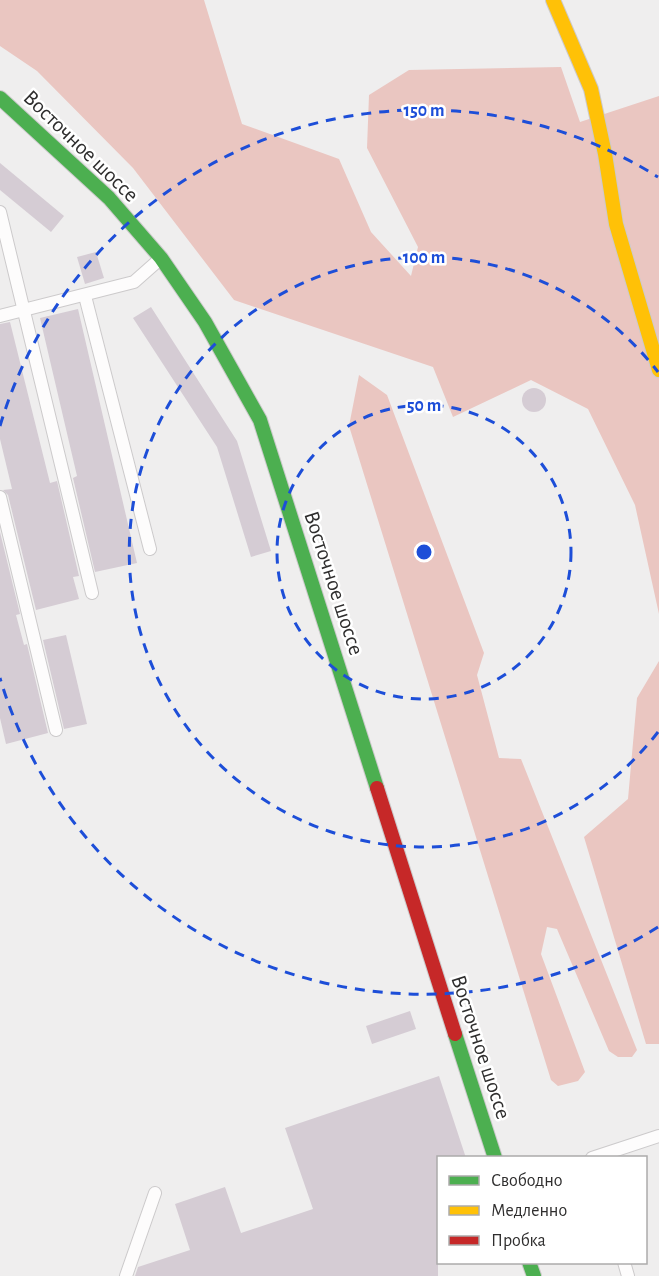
<svg xmlns="http://www.w3.org/2000/svg" width="659" height="1276" font-family="'Alegreya Sans',sans-serif">
	<style>
		.forest { fill: #eac6c1 }
		.building { fill: #d5ccd4 }
		.lines { fill: none; stroke-linecap: round; stroke-linejoin: round }
		.lane-casing { stroke: #cccacb; stroke-width: 14 }
		.fast-casing { stroke: #cccacb; stroke-width: 16 }
		.slow-casing { stroke: #cccacb; stroke-width: 16 }
		.jam-casing { stroke: #cccacb; stroke-width: 16 }
		.lane { stroke: #fdfcfc; stroke-width: 12 }
		.fast { stroke: #4caf50; stroke-width: 14 }
		.slow { stroke: #ffc107; stroke-width: 14 }
		.jam { stroke: #c62828; stroke-width: 14 }
		.ring { fill: none; stroke: #1d4ed8; stroke-width: 3; stroke-dasharray: 10 8 }
		.labels { text-anchor: middle; dominant-baseline: central; stroke-width: 5; stroke-linejoin: round; paint-order: stroke }
		.street-label { font-size: 22px; fill: #2f2e2e; stroke: #fff }
		.centre { fill: #1d4ed8; stroke: #fff; stroke-width: 3 }
		.ring-label { font-size: 18px; text-anchor: middle; font-weight: bold; fill: #1d4ed8; stroke: #fff; stroke-width: 5; stroke-linejoin: round; paint-order: stroke }
	</style>
	<rect width="100%" height="100%" fill="#efeeee"/>
	<!-- forest -->
	<g class="forest">
		<path d="M 0,0 L 204,0 L 242,124 L 339,159 L 371,232 L 411,276 L 418,247 L 367,148 L 369,95 L 409,70 L 561,67 L 580,122 L 659,96 L 659,614 L 635,505 L 588,409 L 531,380 L 453,417 L 433,367 L 234,300 L 133,168 L 37,71 L 0,46 Z"/>
		<path d="M 359,375 L 387,395 L 484,653 L 477,675 L 499,758 L 521,759 L 637,1050 L 632,1057 L 618,1057 L 609,1051 L 557,929 L 547,927 L 541,954 L 585,1072 L 578,1081 L 558,1086 L 551,1080 L 349,426 Z"/>
		<path d="M 659,661 L 659,1044 L 646,1044 L 584,837 L 628,799 L 637,698 Z"/>
	</g>
	<!-- building -->
	<g class="building">
		<path d="M 0,163 L 64,216 L 51,232 L 0,190 Z"/>
		<path d="M 96,252 L 104,278 L 85,284 L 77,257 Z"/>
		<path d="M 151,307 L 237,441 L 271,551 L 251,557 L 217,447 L 133,318 Z"/>
		<path d="M 78,309 L 137,563 L 95,572 L 73,478 L 77,476 L 40,318 Z"/>
		<path d="M 10,322 L 50,483 L 57,481 L 79,576 L 73,577 L 79,599 L 36,610 L 8,495 L 3,490 L 12,489 L 0,439 L 0,324 Z"/>
		<circle cx="534" cy="400" r="12"/>
		<path d="M 0,532 L 20,614 L 16,615 L 24,645 L 27,644 L 48,733 L 6,744 L 0,718 Z"/>
		<path d="M 66,635 L 87,724 L 64,729 L 43,640 Z"/>
		<path d="M 410,1011 L 416,1029 L 372,1044 L 366,1026 Z"/>
		<path d="M 439,1076 L 466,1158 L 438,1158 L 438,1276 L 135,1276 L 138,1267 L 190,1250 L 175,1204 L 225,1187 L 241,1233 L 313,1209 L 285,1128 Z"/>
	</g>
	<g class="lines">
		<!-- lane casing -->
		<g class="lane-casing">
			<g id="lane">
				<path d="M 0,212 L 92,593"/>
				<path d="M 85,296 L 150,549"/>
				<path d="M 0,316 L 134,282 L 160,259"/>
				<path d="M 0,497 L 56,730"/>
				<path d="M 592,1158 L 659,1136"/>
				<path d="M 624,1262 L 628,1276"/>
				<path d="M 126,1276 L 155,1193"/>
			</g>
		</g>
		<!-- fast casing -->
		<g class="fast-casing">
			<g id="fast">
				<path d="M 0,98 L 109,198 L 161,258 L 205,322 L 260,420 L 377,788"/>
				<path d="M 455,1034 L 495,1158"/>
				<path d="M 529,1262 L 534,1276"/>
			</g>
		</g>
		<!-- slow casing -->
		<g class="slow-casing">
			<path id="slow" d="M 553,0 L 591,89 L 605,154 L 616,224 L 659,370"/>
		</g>
		<!-- jam casing -->
		<g class="jam-casing">
			<path id="jam" d="M 377,788 L 455,1034"/>
		</g>
		<!-- lane -->
		<use href="#lane" class="lane"/>
		<!-- fast -->
		<use href="#fast" class="fast"/>
		<!-- slow -->
		<use href="#slow" class="slow"/>
		<!-- jam -->
		<use href="#jam" class="jam"/>
	</g>
	<!-- distance rings -->
	<g class="ring">
		<circle cx="424" cy="552" r="147"/>
		<path d="M658 732A295 295 0 1 1 658 372"/>
		<path d="M658 927A442 442 0 0 1 0 678M0 426A442 442 0 0 1 658 177"/>
	</g>
	<g class="labels">
		<!-- street labels -->
		<g class="street-label">
			<text transform="translate(81 146) rotate(44)">Восточное шоссе</text>
			<text transform="translate(334 583) rotate(72)">Восточное шоссе</text>
			<text transform="translate(481 1047) rotate(72)">Восточное шоссе</text>
		</g>
	</g>
	<circle cx="424" cy="552" r="9" class="centre"/>
	<g class="ring-label">
		<text x="424" y="116">150 m</text>
		<text x="424" y="263">100 m</text>
		<text x="424" y="411">50 m</text>
	</g>
	<!-- legend -->
	<rect x="437" y="1156" width="210" height="108" fill="#ffffff" stroke="#acabab" stroke-width="1.5"/>
	<rect x="449" y="1176" width="30" height="9" fill="#4caf50" stroke="#acabab" stroke-width="1.5"/>
	<text x="491" y="1186" font-size="18" fill="#2f2e2e">Свободно</text>
	<rect x="449" y="1206" width="30" height="9" fill="#ffc107" stroke="#acabab" stroke-width="1.5"/>
	<text x="491" y="1216" font-size="18" fill="#2f2e2e">Медленно</text>
	<rect x="449" y="1236" width="30" height="9" fill="#c62828" stroke="#acabab" stroke-width="1.5"/>
	<text x="491" y="1246" font-size="18" fill="#2f2e2e">Пробка</text>
</svg>
